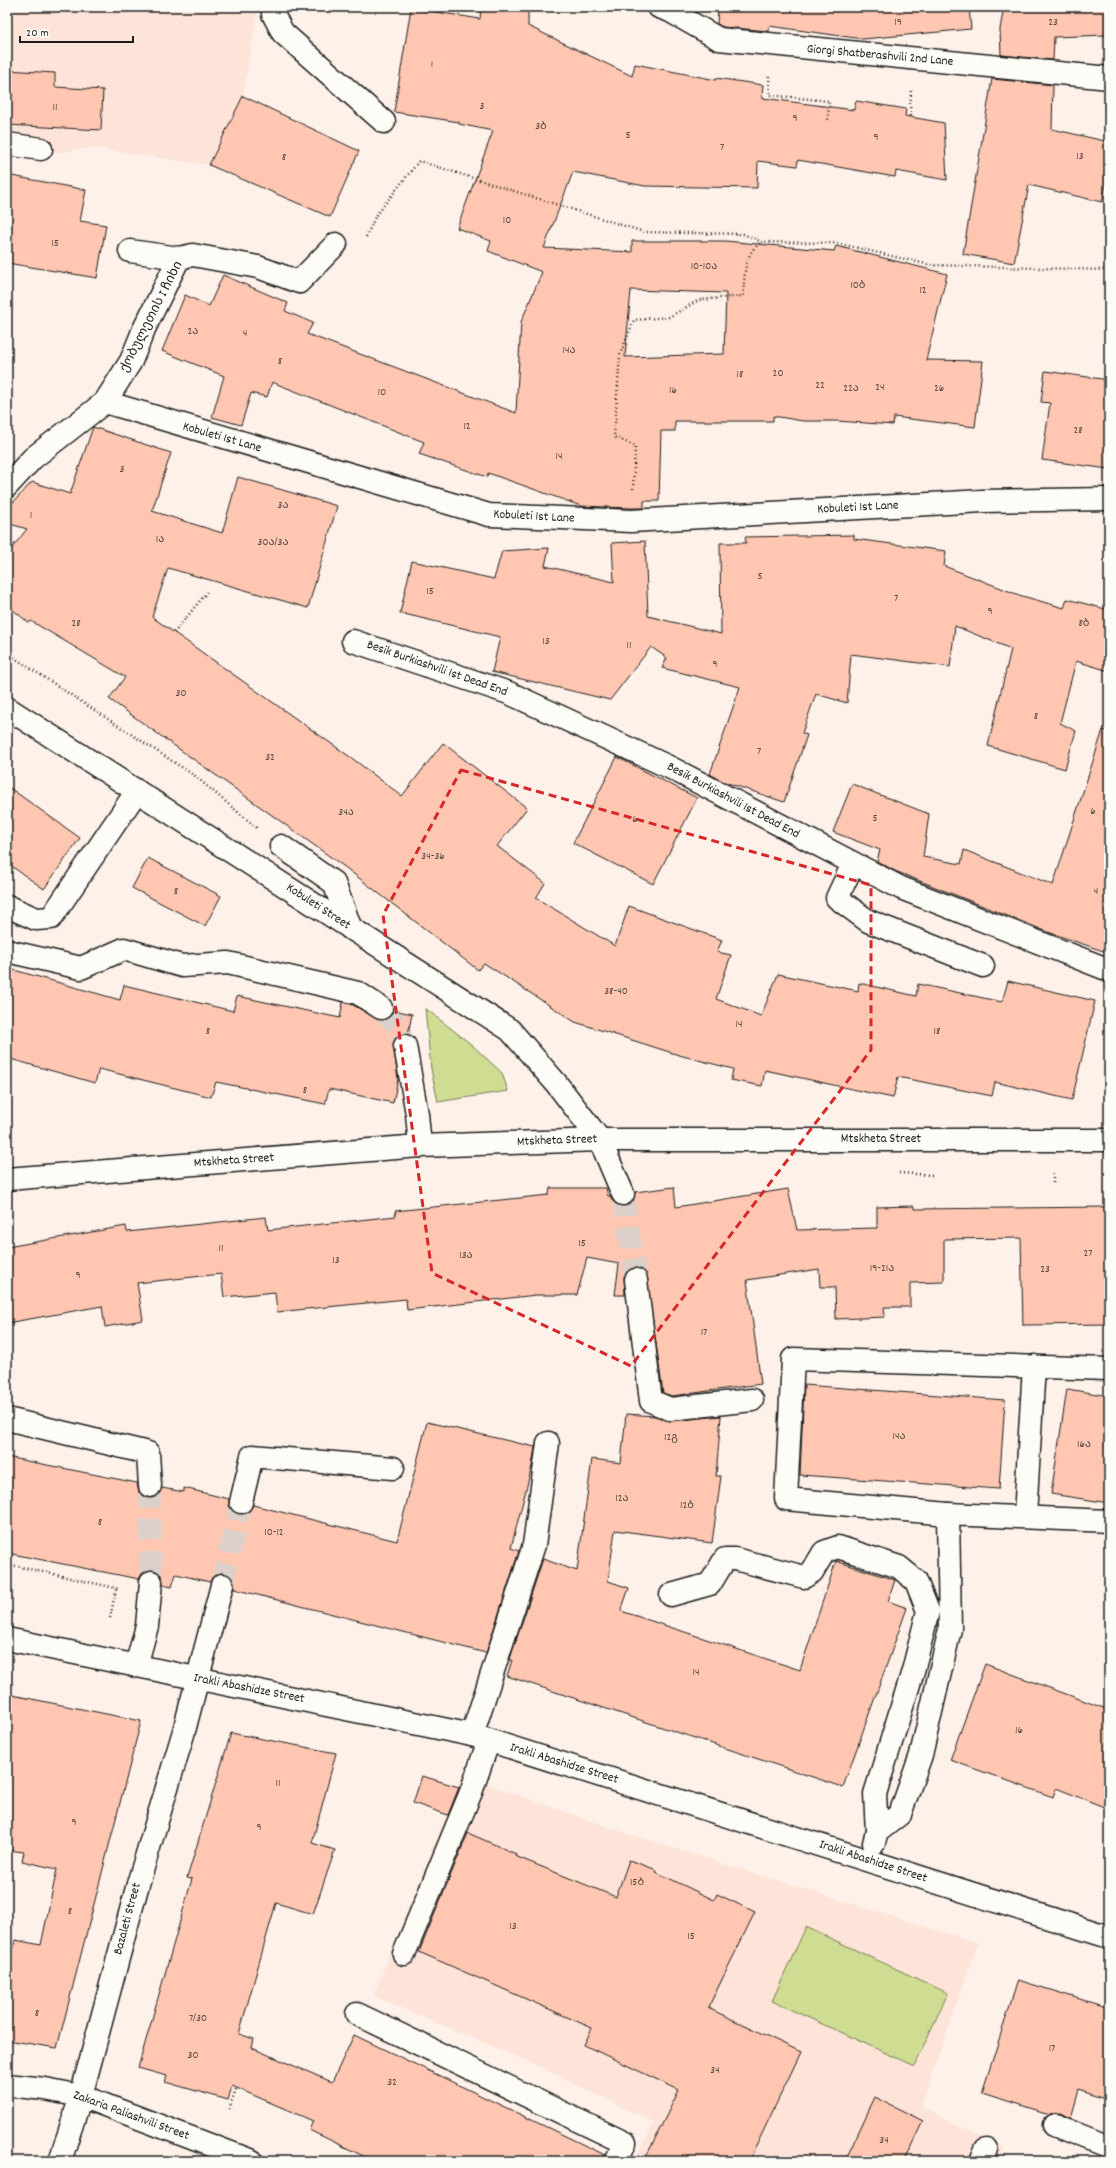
<svg xmlns="http://www.w3.org/2000/svg" width="1116" height="2168" font-family="Dekko,'Noto Sans Georgian',sans-serif">
	<style>
		.built { fill: #fee4d8 }
		.green { fill: #cedd91; stroke: #757c56 }
		.building { fill: #ffc7b2; stroke: #1c1c1c; fill-rule: evenodd }
		.lines { fill: none; stroke-linecap: round; stroke-linejoin: round }
		.minor-tunnel { stroke: #dbd1ca; stroke-width: 22; stroke-dasharray: 22 11; stroke-linecap: butt }
		.minor-casing { stroke: #1c1c1c; stroke-width: 25 }
		.path { stroke: #1c1c1c; stroke-width: 2.5; stroke-dasharray: 1 3; stroke-linecap: butt }
		.minor { stroke: #fdfcf7; stroke-width: 22 }
		.marked { fill: none; stroke: #d62828; stroke-width: 3; stroke-dasharray: 8 5; stroke-linejoin: round }
		.labels { text-anchor: middle; dominant-baseline: central; stroke-width: 4; stroke-linejoin: round; paint-order: stroke }
		.number-label { font-size: 11px; fill: #554742 }
		.street-label { font-size: 13px; fill: #1c1c1c; stroke: #fdfcf7 }
	</style>
	<rect width="100%" height="100%" fill="#fdf1e9"/>
	<filter id="ink" filterUnits="userSpaceOnUse"><feTurbulence type="fractalNoise" baseFrequency=".025" numOctaves="2"/><feDisplacementMap in="SourceGraphic" scale="8" xChannelSelector="R" yChannelSelector="G"/><feConvolveMatrix kernelMatrix="1 2 1 2 8 2 1 2 1" color-interpolation-filters="sRGB"/></filter>
	<g filter="url(#ink)">
		<!-- built -->
		<g class="built">
			<path d="M 7,7 L 258,7 L 243,96 L 209,165 L 91,148 L 7,159 Z"/>
			<path d="M 462,1775 L 628,1834 L 978,1943 L 921,2107 L 1005,2148 L 999,2161 L 635,2161 L 654,2123 L 541,2067 L 373,1996 Z"/>
		</g>
		<!-- green -->
		<g class="green">
			<path d="M 425,1008 L 472,1045 L 502,1073 L 508,1091 L 438,1102 L 431,1069 Z"/>
			<path d="M 806,1927 L 948,1993 L 914,2066 L 772,2001 Z"/>
		</g>
		<!-- building -->
		<g class="building">
			<path d="M 481,7 L 528,7 L 528,26 L 632,76 L 635,64 L 716,80 L 716,78 L 763,85 L 762,98 L 854,110 L 856,101 L 906,109 L 905,116 L 944,123 L 947,180 L 896,171 L 895,177 L 798,160 L 797,166 L 758,161 L 757,188 L 645,186 L 573,172 L 544,248 L 632,252 L 632,241 L 725,241 L 834,251 L 836,246 L 947,274 L 926,360 L 983,361 L 975,427 L 894,417 L 893,425 L 837,421 L 803,421 L 773,416 L 773,421 L 675,421 L 675,431 L 661,431 L 659,501 L 644,501 L 644,508 L 631,508 L 581,506 L 488,473 L 487,477 L 419,454 L 424,442 L 272,382 L 267,397 L 251,393 L 241,425 L 212,417 L 224,376 L 162,351 L 185,295 L 209,306 L 223,275 L 288,303 L 285,311 L 313,323 L 307,334 L 516,413 L 521,322 L 542,272 L 488,251 L 491,241 L 457,228 L 493,131 L 459,124 L 459,122 L 394,112 L 411,8 L 480,19 ZM 631,290 L 726,293 L 724,354 L 625,357 Z"/>
			<path d="M 718,7 L 969,7 L 971,29 L 863,39 L 769,26 L 769,31 L 723,27 L 717,24 Z"/>
			<path d="M 1004,7 L 1106,7 L 1107,35 L 1054,37 L 1053,60 L 1001,55 L 1000,29 Z"/>
			<path d="M 7,70 L 55,73 L 55,87 L 103,90 L 101,130 L 7,125 Z"/>
			<path d="M 992,79 L 1053,85 L 1052,129 L 1109,142 L 1109,172 L 1102,202 L 1029,185 L 1014,263 L 963,254 Z"/>
			<path d="M 243,96 L 359,151 L 330,217 L 209,165 Z"/>
			<path d="M 7,175 L 86,190 L 80,221 L 106,225 L 97,278 L 7,263 Z"/>
			<path d="M 1045,371 L 1109,380 L 1109,469 L 1042,460 L 1050,403 L 1041,402 Z"/>
			<path d="M 93,427 L 171,453 L 152,511 L 222,533 L 238,477 L 337,506 L 308,608 L 168,568 L 152,617 L 353,759 L 402,796 L 443,743 L 527,808 L 497,846 L 545,883 L 536,898 L 615,946 L 629,906 L 722,940 L 717,952 L 731,955 L 716,999 L 761,1016 L 778,974 L 858,991 L 859,983 L 916,996 L 918,984 L 1002,1002 L 1008,981 L 1095,1001 L 1072,1100 L 995,1082 L 992,1096 L 898,1077 L 893,1098 L 765,1070 L 762,1086 L 731,1080 L 733,1069 L 679,1055 L 575,1022 L 484,963 L 478,970 L 346,868 L 109,699 L 125,677 L 31,621 L 29,623 L 7,605 L 7,554 L 27,529 L 7,523 L 7,509 L 32,482 L 70,494 Z"/>
			<path d="M 854,535 L 854,539 L 946,551 L 944,566 L 1019,595 L 1064,608 L 1067,599 L 1109,610 L 1109,671 L 1076,661 L 1060,723 L 1076,731 L 1065,769 L 988,746 L 1011,649 L 955,626 L 950,667 L 851,654 L 847,703 L 816,694 L 802,733 L 807,735 L 784,802 L 722,781 L 710,774 L 740,687 L 662,668 L 667,658 L 651,647 L 610,700 L 492,672 L 500,637 L 400,613 L 412,561 L 494,579 L 502,551 L 549,548 L 545,566 L 614,582 L 612,543 L 645,541 L 648,616 L 721,634 L 720,543 L 746,543 L 745,537 Z"/>
			<path d="M 1103,730 L 1109,731 L 1109,953 L 1048,932 L 895,871 L 877,861 L 880,850 L 833,832 L 852,784 L 929,814 L 923,857 L 961,864 L 964,850 L 1053,885 Z"/>
			<path d="M 617,757 L 697,798 L 653,884 L 573,843 Z"/>
			<path d="M 7,786 L 80,838 L 44,889 L 7,863 Z"/>
			<path d="M 148,858 L 221,896 L 205,926 L 132,888 Z"/>
			<path d="M 14,970 L 120,1000 L 124,985 L 233,1011 L 237,996 L 340,1018 L 343,1002 L 353,1005 L 380,1020 L 387,1019 L 393,1010 L 412,1014 L 408,1034 L 397,1036 L 393,1042 L 398,1079 L 393,1103 L 329,1089 L 325,1104 L 216,1082 L 211,1097 L 99,1069 L 95,1083 L 7,1058 L 7,988 Z"/>
			<path d="M 674,1187 L 676,1207 L 788,1189 L 797,1230 L 877,1228 L 877,1207 L 914,1206 L 914,1209 L 1109,1207 L 1109,1324 L 1023,1325 L 1021,1238 L 944,1239 L 944,1282 L 910,1283 L 910,1307 L 884,1307 L 885,1317 L 836,1319 L 835,1287 L 820,1287 L 819,1269 L 747,1280 L 761,1384 L 672,1396 L 663,1393 L 646,1273 L 640,1268 L 629,1270 L 624,1276 L 625,1295 L 615,1295 L 619,1264 L 587,1258 L 577,1295 L 536,1295 L 407,1310 L 406,1299 L 277,1312 L 275,1292 L 224,1297 L 221,1274 L 137,1283 L 143,1320 L 105,1327 L 102,1306 L 7,1323 L 7,1247 L 126,1226 L 127,1232 L 266,1217 L 268,1230 L 396,1216 L 395,1211 L 549,1195 L 550,1188 L 606,1188 L 608,1196 L 610,1196 L 615,1204 L 622,1206 L 633,1202 L 635,1192 Z"/>
			<path d="M 804,1385 L 1005,1400 L 999,1489 L 800,1475 Z"/>
			<path d="M 1067,1389 L 1109,1396 L 1109,1503 L 1051,1494 Z"/>
			<path d="M 626,1414 L 655,1416 L 671,1421 L 721,1416 L 716,1476 L 721,1476 L 712,1543 L 615,1530 L 608,1581 L 629,1588 L 621,1611 L 800,1670 L 836,1561 L 895,1580 L 888,1601 L 907,1608 L 843,1787 L 507,1676 L 512,1660 L 510,1659 L 543,1559 L 577,1571 L 592,1459 L 621,1463 Z"/>
			<path d="M 427,1422 L 535,1447 L 532,1466 L 511,1548 L 519,1551 L 486,1653 L 234,1589 L 234,1582 L 231,1576 L 225,1573 L 213,1576 L 210,1582 L 176,1574 L 172,1587 L 163,1585 L 162,1576 L 153,1570 L 145,1571 L 139,1579 L 7,1553 L 7,1457 L 137,1483 L 139,1493 L 145,1497 L 157,1497 L 162,1488 L 184,1492 L 184,1488 L 229,1499 L 229,1506 L 238,1514 L 245,1514 L 250,1510 L 253,1505 L 397,1541 Z"/>
			<path d="M 985,1664 L 1109,1710 L 1109,1809 L 1056,1788 L 1053,1797 L 950,1760 Z"/>
			<path d="M 7,1694 L 141,1721 L 57,2048 L 7,2040 L 7,1952 L 13,1953 L 15,1940 L 41,1945 L 57,1869 L 22,1861 L 24,1852 L 7,1850 Z"/>
			<path d="M 231,1733 L 336,1753 L 312,1843 L 335,1850 L 313,1914 L 276,1903 L 239,2034 L 254,2039 L 252,2048 L 332,2082 L 354,2035 L 605,2155 L 604,2161 L 374,2161 L 309,2130 L 313,2121 L 232,2086 L 228,2100 L 165,2082 L 167,2076 L 138,2068 L 192,1879 L 187,1878 Z"/>
			<path d="M 422,1776 L 459,1787 L 448,1815 L 413,1803 Z"/>
			<path d="M 468,1833 L 516,1854 L 515,1856 L 616,1897 L 629,1860 L 657,1870 L 656,1872 L 714,1900 L 717,1894 L 755,1912 L 708,2008 L 801,2052 L 749,2161 L 644,2161 L 679,2090 L 584,2045 L 592,2028 L 419,1952 Z"/>
			<path d="M 1018,1980 L 1109,2008 L 1109,2100 L 1078,2090 L 1070,2118 L 1058,2113 L 1049,2114 L 982,2093 Z"/>
			<path d="M 875,2097 L 923,2121 L 904,2161 L 845,2161 Z"/>
		</g>
		<g class="lines">
			<!-- minor-tunnel -->
			<g class="minor-tunnel">
				<path d="M 381,1008 L 398,1026 L 405,1046"/>
				<path d="M 623,1194 L 636,1280"/>
				<path d="M 150,1486 L 151,1582"/>
				<path d="M 222,1585 L 241,1502"/>
			</g>
			<!-- minor casing -->
			<g class="minor-casing">
				<g id="minor">
					<path d="M 273,7 L 273,14 L 283,33 L 384,122"/>
					<path d="M 659,7 L 670,11 L 719,39 L 1109,78"/>
					<path d="M 7,144 L 41,149"/>
					<path d="M 130,251 L 179,258 L 193,255 L 258,267 L 299,282 L 336,244"/>
					<path d="M 105,402 L 489,515 L 631,521 L 983,501 L 1109,499"/>
					<path d="M 7,486 L 33,458 L 105,402 L 131,361 L 144,329 L 179,258"/>
					<path d="M 353,641 L 509,693 L 671,768 L 901,888 L 1109,970"/>
					<path d="M 7,708 L 510,1030 L 556,1083 L 600,1140 L 623,1194"/>
					<path d="M 281,846 L 334,883 L 351,929"/>
					<path d="M 853,864 L 837,898 L 868,921 L 983,966"/>
					<path d="M 7,906 L 36,919 L 51,918 L 137,791"/>
					<path d="M 7,951 L 81,968 L 124,949 L 182,966 L 228,963 L 358,993 L 381,1008"/>
					<path d="M 405,1046 L 417,1114 L 420,1146"/>
					<path d="M 7,1179 L 420,1146 L 600,1140 L 1109,1140"/>
					<path d="M 636,1280 L 651,1401 L 670,1409 L 752,1400"/>
					<path d="M 7,1419 L 148,1453 L 150,1486"/>
					<path d="M 241,1502 L 252,1456 L 393,1468"/>
					<path d="M 948,1514 L 786,1499 L 793,1359 L 1109,1369"/>
					<path d="M 1025,1516 L 1034,1366"/>
					<path d="M 671,1595 L 710,1584 L 725,1559 L 735,1559 L 804,1577 L 812,1572 L 824,1552 L 838,1547 L 899,1567 L 916,1581 L 928,1611 L 913,1671 L 875,1794 L 877,1832"/>
					<path d="M 7,1639 L 472,1735 L 1109,1937"/>
					<path d="M 136,1666 L 147,1626 L 151,1582"/>
					<path d="M 472,1735 L 534,1545 L 548,1443"/>
					<path d="M 874,1843 L 877,1832 L 900,1814 L 921,1755 L 950,1629 L 948,1514 L 1109,1521"/>
					<path d="M 404,1954 L 471,1792 L 489,1740"/>
					<path d="M 357,2014 L 625,2143 L 616,2161"/>
					<path d="M 7,2085 L 45,2089 L 81,2096 L 252,2161"/>
					<path d="M 1054,2125 L 1109,2147"/>
					<path d="M 60,2161 L 81,2096 L 138,1884 L 184,1731 L 222,1585"/>
					<path d="M 981,2161 L 986,2149"/>
				</g>
			</g>
			<!-- path -->
			<g class="path">
				<path d="M 769,76 L 770,95 L 829,101 L 828,121"/>
				<path d="M 910,116 L 911,90"/>
				<path d="M 366,237 L 376,215 L 419,161 L 644,232 L 743,234 L 762,242 L 836,243 L 930,265 L 1109,270"/>
				<path d="M 633,489 L 635,446 L 614,437 L 620,355 L 634,320 L 669,317 L 699,300 L 743,296 C 745,276 743,253 762,242"/>
				<path d="M 174,633 L 207,592"/>
				<path d="M 7,653 L 195,776 L 257,828"/>
				<path d="M 899,1173 L 932,1175"/>
				<path d="M 1053,1183 L 1053,1171"/>
				<path d="M 7,1564 L 120,1589"/>
				<path d="M 7,1585 L 11,1565"/>
				<path d="M 110,1618 L 116,1589"/>
				<path d="M 229,2109 L 236,2089"/>
			</g>
			<!-- minor -->
			<use href="#minor" class="minor"/>
		</g>
	</g>
	<!-- marked area -->
	<path class="marked" d="M 461,770 L 871,885 L 871,1050 L 631,1366 L 432,1273 L 383,915 Z"/>
	<g class="labels">
		<!-- number labels -->
		<g class="number-label">
			<text x="898" y="23">19</text>
			<text x="1053" y="23">23</text>
			<text x="432" y="65">1</text>
			<text x="482" y="107">3</text>
			<text x="55" y="108">11</text>
			<text x="795" y="119">9</text>
			<text x="541" y="127">3ბ</text>
			<text x="628" y="136">5</text>
			<text x="876" y="138">9</text>
			<text x="722" y="148">7</text>
			<text x="1080" y="157">13</text>
			<text x="284" y="158">8</text>
			<text x="507" y="221">10</text>
			<text x="55" y="244">15</text>
			<text x="704" y="267">10-10ა</text>
			<text x="858" y="286">10ბ</text>
			<text x="923" y="291">12</text>
			<text x="193" y="332">2ა</text>
			<text x="245" y="334">4</text>
			<text x="569" y="351">14ა</text>
			<text x="280" y="362">8</text>
			<text x="778" y="374">20</text>
			<text x="740" y="375">18</text>
			<text x="820" y="386">22</text>
			<text x="880" y="388">24</text>
			<text x="851" y="389">22ა</text>
			<text x="939" y="389">26</text>
			<text x="673" y="391">16</text>
			<text x="382" y="393">10</text>
			<text x="467" y="427">12</text>
			<text x="1078" y="431">28</text>
			<text x="559" y="457">14</text>
			<text x="122" y="470">3</text>
			<text x="283" y="506">3ა</text>
			<text x="31" y="516">1</text>
			<text x="160" y="540">1ა</text>
			<text x="273" y="543">30ა/3ა</text>
			<text x="760" y="577">5</text>
			<text x="430" y="592">15</text>
			<text x="896" y="599">7</text>
			<text x="990" y="612">9</text>
			<text x="76" y="624">28</text>
			<text x="1084" y="624">8ბ</text>
			<text x="546" y="642">13</text>
			<text x="629" y="646">11</text>
			<text x="715" y="665">9</text>
			<text x="181" y="694">30</text>
			<text x="1036" y="717">8</text>
			<text x="759" y="752">7</text>
			<text x="270" y="758">32</text>
			<text x="1093" y="812">6</text>
			<text x="346" y="813">34ა</text>
			<text x="875" y="819">5</text>
			<text x="635" y="820">6</text>
			<text x="433" y="857">34-36</text>
			<text x="176" y="892">8</text>
			<text x="1096" y="892">4</text>
			<text x="616" y="992">38-40</text>
			<text x="739" y="1025">14</text>
			<text x="208" y="1032">8</text>
			<text x="937" y="1032">18</text>
			<text x="305" y="1091">8</text>
			<text x="582" y="1244">15</text>
			<text x="221" y="1249">11</text>
			<text x="1088" y="1254">27</text>
			<text x="466" y="1256">13ა</text>
			<text x="336" y="1261">13</text>
			<text x="882" y="1269">19-21ა</text>
			<text x="1045" y="1270">23</text>
			<text x="78" y="1276">9</text>
			<text x="704" y="1333">17</text>
			<text x="899" y="1437">14ა</text>
			<text x="671" y="1438">12გ</text>
			<text x="1084" y="1445">16ა</text>
			<text x="622" y="1499">12ა</text>
			<text x="687" y="1506">12ბ</text>
			<text x="100" y="1523">8</text>
			<text x="274" y="1533">10-12</text>
			<text x="696" y="1673">14</text>
			<text x="1019" y="1731">16</text>
			<text x="278" y="1784">11</text>
			<text x="74" y="1823">9</text>
			<text x="259" y="1828">9</text>
			<text x="637" y="1883">15ბ</text>
			<text x="70" y="1912">8</text>
			<text x="513" y="1927">13</text>
			<text x="691" y="1937">15</text>
			<text x="37" y="2014">8</text>
			<text x="198" y="2019">7/30</text>
			<text x="1052" y="2049">17</text>
			<text x="193" y="2056">30</text>
			<text x="715" y="2071">34</text>
			<text x="392" y="2083">32</text>
			<text x="884" y="2141">34</text>
		</g>
		<!-- street labels -->
		<g class="street-label">
			<text transform="translate(880 56) rotate(5)">Giorgi Shatberashvili 2nd Lane</text>
			<text transform="translate(152 317) rotate(-63)">ქობულეთის I ჩიხი</text>
			<text transform="translate(222 438) rotate(16)">Kobuleti 1st Lane</text>
			<text transform="translate(858 508) rotate(-3)">Kobuleti 1st Lane</text>
			<text transform="translate(534 517) rotate(3)">Kobuleti 1st Lane</text>
			<text transform="translate(437 669) rotate(19)">Besik Burkiashvili 1st Dead End</text>
			<text transform="translate(733 801) rotate(28)">Besik Burkiashvili 1st Dead End</text>
			<text transform="translate(318 907) rotate(33)">Kobuleti Street</text>
			<text x="881" y="1139">Mtskheta Street</text>
			<text transform="translate(557 1141) rotate(-2)">Mtskheta Street</text>
			<text transform="translate(234 1161) rotate(-4)">Mtskheta Street</text>
			<text transform="translate(249 1689) rotate(11)">Irakli Abashidze Street</text>
			<text transform="translate(564 1764) rotate(17)">Irakli Abashidze Street</text>
			<text transform="translate(873 1862) rotate(18)">Irakli Abashidze Street</text>
			<text transform="translate(128 1919) rotate(-75)">Bazaleti Street</text>
			<text transform="translate(131 2116) rotate(20)">Zakaria Paliashvili Street</text>
		</g>
	</g>
	<!-- margin -->
	<rect width="1116" height="2168" fill="none" stroke="#fdfcf7" stroke-width="24"/>
	<rect x="12" y="12" width="1092" height="2144" fill="none" stroke="#1c1c1c" stroke-width="1.5" filter="url(#ink)"/>
	<!-- scale -->
	<path d="M20 36v6h113v-6" fill="none" stroke="#1c1c1c" stroke-width="2"/>
	<text x="26" y="36" font-size="12" fill="#1c1c1c" stroke="#fdfcf7" stroke-width="3" paint-order="stroke">20 m</text>
</svg>
